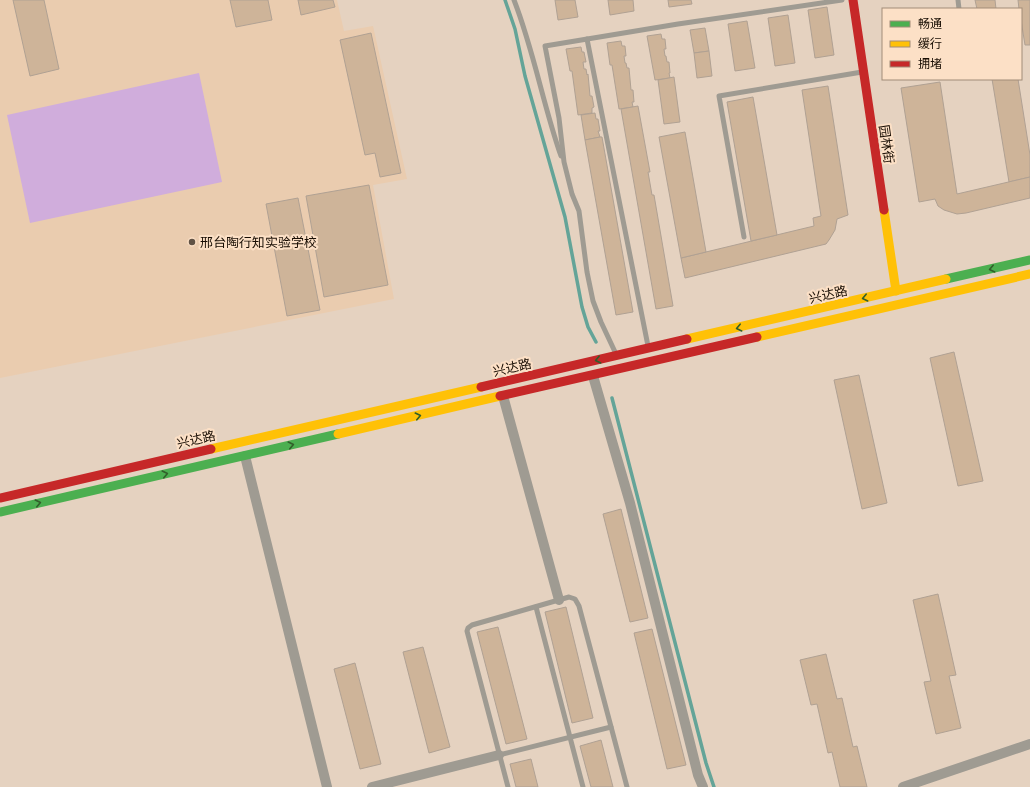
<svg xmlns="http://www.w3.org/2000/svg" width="1030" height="787" font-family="'Exo 2','Noto Sans SC',sans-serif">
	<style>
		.built { fill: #eaccaf }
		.green { fill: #d0addc }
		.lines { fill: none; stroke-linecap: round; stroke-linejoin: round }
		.stream { stroke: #64a498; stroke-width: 3.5 }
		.building { fill: #ceb499; stroke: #b0a193 }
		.lane { stroke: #9f9b92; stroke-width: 5 }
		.street { stroke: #9f9b92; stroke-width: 10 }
		.fast { stroke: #4caf50; stroke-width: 9 }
		.slow { stroke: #ffc107; stroke-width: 9 }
		.jam { stroke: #c62828; stroke-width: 9 }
		.oneway { stroke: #325e2a }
		.poi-dot { fill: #605245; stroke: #fce0c6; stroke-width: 1.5 }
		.labels { text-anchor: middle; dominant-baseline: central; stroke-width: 4; stroke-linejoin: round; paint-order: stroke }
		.street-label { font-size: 13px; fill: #180d03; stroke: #fce0c6 }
		.poi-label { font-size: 13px; fill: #180d03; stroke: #fce0c6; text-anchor: start }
	</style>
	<rect width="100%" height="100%" fill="#e5d2c0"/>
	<!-- built -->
	<path class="built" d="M 0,0 L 337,0 L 344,31 L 373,26 L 407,179 L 373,185 L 394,299 L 0,378 Z"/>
	<!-- green -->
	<path class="green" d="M 199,73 L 222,182 L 30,223 L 7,115 Z"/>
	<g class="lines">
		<!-- stream -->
		<g class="stream">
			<path d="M 505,0 L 515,29 L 525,76 L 565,217 L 582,307 L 588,327 L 596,342"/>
			<path d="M 612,398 L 654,561 L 706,763 L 714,787"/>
		</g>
	</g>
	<!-- building -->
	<g class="building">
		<path d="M 13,0 L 44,0 L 59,69 L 30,76 Z"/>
		<path d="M 230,0 L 268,0 L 272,20 L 236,27 Z"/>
		<path d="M 298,0 L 333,0 L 335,7 L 301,15 Z"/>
		<path d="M 555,0 L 575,0 L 578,17 L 558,20 Z"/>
		<path d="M 608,0 L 633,0 L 634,11 L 610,15 Z"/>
		<path d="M 668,0 L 691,0 L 692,4 L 669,7 Z"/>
		<path d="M 975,0 L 995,0 L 996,9 L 977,9 Z"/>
		<path d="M 1018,0 L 1030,0 L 1030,45 L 1025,45 L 1021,20 L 1021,9 L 1019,9 Z"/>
		<path d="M 827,7 L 834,55 L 815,58 L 808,10 Z"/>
		<path d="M 788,15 L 795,63 L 775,66 L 768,18 Z"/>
		<path d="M 747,21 L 755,68 L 735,71 L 728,24 Z"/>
		<path d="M 705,28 L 709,51 L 694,53 L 690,30 Z"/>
		<path d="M 371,33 L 401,173 L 380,177 L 375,153 L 365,155 L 340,40 Z"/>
		<path d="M 661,34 L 662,39 L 665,39 L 666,49 L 664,49 L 665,56 L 666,56 L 667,62 L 669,62 L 670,73 L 669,73 L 670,78 L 655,80 L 647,36 Z"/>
		<path d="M 621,41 L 622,46 L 625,46 L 626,56 L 624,56 L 625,63 L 626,63 L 627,68 L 629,68 L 631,90 L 633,90 L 634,102 L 632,102 L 633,107 L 619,109 L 612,65 L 610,65 L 607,43 Z"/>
		<path d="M 581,47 L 582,52 L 584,52 L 586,62 L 583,62 L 584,69 L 586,69 L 587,75 L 588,74 L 590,96 L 592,96 L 594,107 L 592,108 L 592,113 L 578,115 L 572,71 L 570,71 L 566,49 Z"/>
		<path d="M 709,51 L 712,76 L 697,78 L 694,53 Z"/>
		<path d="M 674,77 L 680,122 L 664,124 L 658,80 Z"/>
		<path d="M 992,79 L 1018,79 L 1030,155 L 1030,177 L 1009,182 Z"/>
		<path d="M 940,82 L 957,194 L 1030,177 L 1030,198 L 966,213 L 957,214 L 944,210 L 938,206 L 935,199 L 919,202 L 901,88 Z"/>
		<path d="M 828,86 L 848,215 L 837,219 L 835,230 L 829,240 L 826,244 L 685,278 L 681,258 L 814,226 L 813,218 L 821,216 L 802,90 Z"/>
		<path d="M 753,97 L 777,235 L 751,241 L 727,102 Z"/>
		<path d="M 638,106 L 650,172 L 648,172 L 652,195 L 654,195 L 673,306 L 656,309 L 621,109 Z"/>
		<path d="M 595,113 L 596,119 L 598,119 L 600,131 L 598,131 L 600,137 L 585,140 L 581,115 Z"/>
		<path d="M 685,132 L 706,252 L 681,258 L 659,137 Z"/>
		<path d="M 600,137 L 602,137 L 633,312 L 616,315 L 585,140 Z"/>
		<path d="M 369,185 L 388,285 L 324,297 L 306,196 Z"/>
		<path d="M 298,198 L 320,310 L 287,316 L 266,204 Z"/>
		<path d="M 954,352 L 983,481 L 958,486 L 930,358 Z"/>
		<path d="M 859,375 L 887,503 L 862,509 L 834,380 Z"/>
		<path d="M 621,509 L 648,618 L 630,622 L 603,514 Z"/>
		<path d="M 938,594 L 956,675 L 949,676 L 961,728 L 936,734 L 924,682 L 931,681 L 913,600 Z"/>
		<path d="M 566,607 L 593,718 L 572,723 L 545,612 Z"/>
		<path d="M 498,627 L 527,739 L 506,744 L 477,632 Z"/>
		<path d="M 652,629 L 686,765 L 667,769 L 634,633 Z"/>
		<path d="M 423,647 L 450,747 L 429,753 L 403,652 Z"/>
		<path d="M 826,654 L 837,699 L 842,698 L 853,747 L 857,746 L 867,787 L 840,787 L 832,752 L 828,753 L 817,704 L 811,705 L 800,660 Z"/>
		<path d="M 355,663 L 381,764 L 360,769 L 334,669 Z"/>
		<path d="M 601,740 L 613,787 L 591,787 L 580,746 Z"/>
		<path d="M 531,759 L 538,787 L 516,787 L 510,764 Z"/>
	</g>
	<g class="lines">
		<!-- lane -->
		<g class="lane">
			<path d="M 514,0 C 534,51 543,105 561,156"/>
			<path d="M 958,0 L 959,9"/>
			<path d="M 587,39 L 648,346"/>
			<path d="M 744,237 L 719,96 L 862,72"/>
			<path d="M 616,354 L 601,322 L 593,301 L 587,272 L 579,211 L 572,194 L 564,162 L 559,118 L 545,46 L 678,24 L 842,0"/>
			<path d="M 536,607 L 583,787"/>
			<path d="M 499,755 L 611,727"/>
			<path d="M 508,787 L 467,631 L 468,628 L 472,625 L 569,597 L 575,599 L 579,606 L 627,787"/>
		</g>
		<!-- street -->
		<g class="street">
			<path d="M 593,376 L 630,503 L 698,775 L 703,787"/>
			<path d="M 503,396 L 559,600"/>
			<path d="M 245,456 L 327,787"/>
			<path d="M 372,787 L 499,755"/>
			<path d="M 903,787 L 1030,744"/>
		</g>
		<!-- fast -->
		<g class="fast">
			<path d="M 946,279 L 1030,260"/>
			<path d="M 0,512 L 338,434"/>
		</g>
		<!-- slow -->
		<g class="slow">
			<path d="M 884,210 L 896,291"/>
			<path d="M 757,337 L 1030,274"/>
			<path d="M 687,339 L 946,279"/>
			<path d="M 338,434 L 500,396"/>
			<path d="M 211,449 L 481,387"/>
		</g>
		<!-- jam -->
		<g class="jam">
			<path d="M 853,0 L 884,210"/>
			<path d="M 481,387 L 687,339"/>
			<path d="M 500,396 L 757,337"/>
			<path d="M 0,498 L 211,449"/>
		</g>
	</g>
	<!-- one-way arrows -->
	<defs><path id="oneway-chevron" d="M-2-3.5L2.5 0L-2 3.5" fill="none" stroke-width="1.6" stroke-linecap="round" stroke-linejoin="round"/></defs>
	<g class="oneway">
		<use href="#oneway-chevron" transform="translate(992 269) rotate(167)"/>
		<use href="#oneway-chevron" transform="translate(865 298) rotate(167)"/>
		<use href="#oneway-chevron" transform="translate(739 328) rotate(167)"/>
		<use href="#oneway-chevron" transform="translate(598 360) rotate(167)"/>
		<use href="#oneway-chevron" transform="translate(418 416) rotate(-13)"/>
		<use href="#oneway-chevron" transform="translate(291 445) rotate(-13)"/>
		<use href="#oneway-chevron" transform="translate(165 474) rotate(-13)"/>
		<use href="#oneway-chevron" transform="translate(38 503) rotate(-13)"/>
	</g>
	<!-- markers -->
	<circle class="poi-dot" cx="192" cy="242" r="4"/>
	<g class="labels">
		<!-- street labels -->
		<g class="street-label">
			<text transform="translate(887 144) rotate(82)">园林街</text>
			<text transform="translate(828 294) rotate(-13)">兴达路</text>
			<text transform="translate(512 367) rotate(-13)">兴达路</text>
			<text transform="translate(196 439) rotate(-13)">兴达路</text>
		</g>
		<!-- poi labels -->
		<g class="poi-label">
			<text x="200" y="242">邢台陶行知实验学校</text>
		</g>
	</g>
	<!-- legend -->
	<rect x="882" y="8" width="140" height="72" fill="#fce0c6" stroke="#a18c78"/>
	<rect x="890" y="21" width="20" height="6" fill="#4caf50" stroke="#a18c78"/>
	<text x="918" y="28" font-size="12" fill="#180d03">畅通</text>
	<rect x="890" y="41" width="20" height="6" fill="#ffc107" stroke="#a18c78"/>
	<text x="918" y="48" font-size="12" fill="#180d03">缓行</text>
	<rect x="890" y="61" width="20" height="6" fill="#c62828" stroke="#a18c78"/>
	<text x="918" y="68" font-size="12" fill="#180d03">拥堵</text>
</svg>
